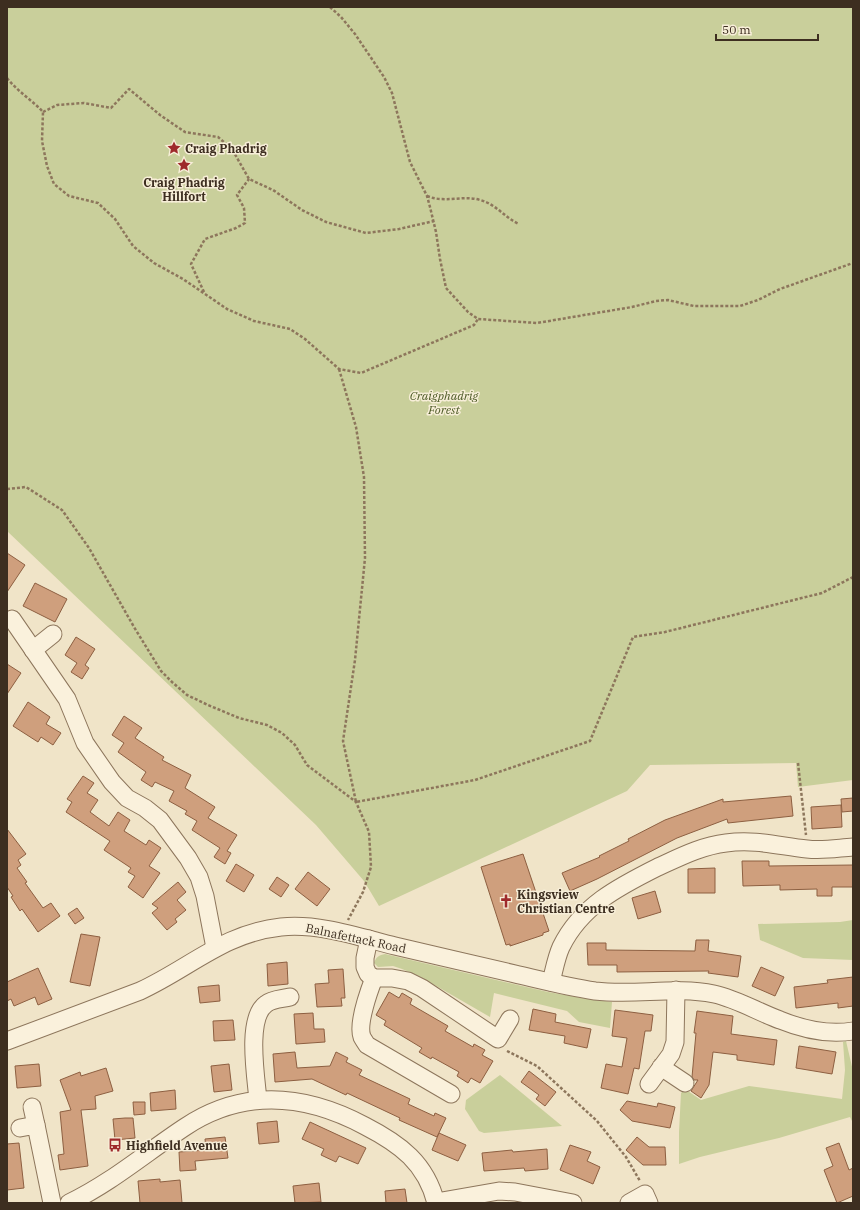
<svg xmlns="http://www.w3.org/2000/svg" width="860" height="1210" font-family="'IBM Plex Serif',serif">
	<style>
		.green { fill: #c9cf9b }
		.building { fill: #cf9f7d; stroke: #8d5f41 }
		.lines { fill: none; stroke-linecap: round; stroke-linejoin: round }
		.minor-casing { stroke: #8d765c; stroke-width: 19 }
		.path { stroke: #8d765c; stroke-width: 2.5; stroke-dasharray: 3 2; stroke-linecap: butt }
		.minor { stroke: #faf1dc; stroke-width: 17 }
		.labels { text-anchor: middle; dominant-baseline: central; stroke-width: 3; stroke-linejoin: round; paint-order: stroke }
		.poi-label { font-size: 12px; font-weight: bold; fill: #3d2e20; stroke: #f7eed8; text-anchor: start }
		.park-label { font-size: 12px; font-style: italic; fill: #4d5a26; stroke: #f7eed8 }
		.street-label { font-size: 12px; fill: #3d2e20; stroke: #f7eed8 }
	</style>
	<rect width="100%" height="100%" fill="#f0e4c8"/>
	<!-- green -->
	<g class="green">
		<path d="M 7,7 L 853,7 L 853,780 L 798,787 L 796,763 L 650,765 L 627,791 L 379,906 L 364,881 L 316,825 L 7,531 Z"/>
		<path d="M 853,920 L 853,960 L 803,958 L 760,940 L 758,924 L 840,922 Z"/>
		<path d="M 385,954 L 548,992 L 588,999 L 612,1002 L 610,1028 L 579,1022 L 567,1011 L 494,993 L 490,1017 L 419,976 L 402,969 L 393,966 L 378,967 L 374,963 C 376,957 379,955 385,954 Z"/>
		<path d="M 846,1041 L 853,1071 L 853,1123 L 850,1117 L 779,1138 L 700,1157 L 679,1164 L 679,1132 L 681,1093 L 685,1089 L 701,1100 L 749,1086 L 842,1099 L 845,1070 L 843,1042 Z"/>
		<path d="M 500,1075 L 562,1126 L 484,1133 L 479,1131 L 465,1109 L 466,1100 Z"/>
	</g>
	<!-- building -->
	<g class="building">
		<path d="M 7,553 L 25,565 L 7,592 Z"/>
		<path d="M 35,583 L 67,599 L 55,622 L 23,606 Z"/>
		<path d="M 76,637 L 95,649 L 85,665 L 89,668 L 82,679 L 71,672 L 77,663 L 65,655 Z"/>
		<path d="M 7,664 L 21,673 L 7,694 Z"/>
		<path d="M 28,702 L 50,717 L 46,724 L 61,733 L 53,745 L 41,737 L 38,742 L 13,726 Z"/>
		<path d="M 124,716 L 142,728 L 135,738 L 164,757 L 162,760 L 191,775 L 185,788 L 215,807 L 208,818 L 237,835 L 227,851 L 231,853 L 225,864 L 214,857 L 220,848 L 192,830 L 197,821 L 185,814 L 187,811 L 169,801 L 174,791 L 155,782 L 152,787 L 141,780 L 146,772 L 118,752 L 124,743 L 112,735 Z"/>
		<path d="M 83,776 L 94,783 L 87,793 L 98,800 L 90,812 L 109,826 L 118,812 L 130,820 L 124,831 L 146,845 L 149,840 L 161,848 L 149,866 L 160,873 L 143,898 L 128,887 L 135,876 L 128,872 L 131,868 L 104,850 L 110,841 L 66,812 L 72,802 L 67,799 Z"/>
		<path d="M 791,796 L 793,816 L 728,823 L 727,819 L 677,838 L 597,879 L 570,891 L 562,873 L 600,857 L 599,856 L 629,841 L 628,839 L 665,820 L 723,799 L 723,802 Z"/>
		<path d="M 853,798 L 853,811 L 842,812 L 841,799 Z"/>
		<path d="M 841,805 L 842,827 L 812,829 L 811,807 Z"/>
		<path d="M 7,829 L 26,854 L 18,860 L 21,865 L 17,868 L 27,882 L 25,883 L 43,908 L 51,903 L 60,916 L 38,932 L 22,909 L 20,911 L 11,897 L 13,896 L 7,887 Z"/>
		<path d="M 523,854 L 549,931 L 543,933 L 543,935 L 510,946 L 510,944 L 506,945 L 481,867 Z"/>
		<path d="M 742,861 L 769,861 L 769,866 L 853,865 L 853,887 L 832,887 L 832,896 L 817,896 L 817,889 L 780,890 L 780,885 L 743,886 Z"/>
		<path d="M 236,864 L 254,875 L 244,892 L 226,881 Z"/>
		<path d="M 715,868 L 715,893 L 688,893 L 688,869 Z"/>
		<path d="M 308,872 L 330,889 L 317,906 L 295,889 Z"/>
		<path d="M 277,877 L 289,885 L 281,897 L 269,889 Z"/>
		<path d="M 178,882 L 186,892 L 177,900 L 186,910 L 175,919 L 177,922 L 167,930 L 152,913 L 158,908 L 152,904 Z"/>
		<path d="M 655,891 L 661,912 L 638,919 L 632,898 Z"/>
		<path d="M 77,908 L 84,918 L 75,924 L 68,914 Z"/>
		<path d="M 81,934 L 100,937 L 90,986 L 70,982 Z"/>
		<path d="M 696,940 L 709,940 L 708,951 L 741,956 L 738,977 L 708,973 L 709,971 L 617,972 L 617,965 L 588,965 L 587,943 L 606,943 L 606,950 L 695,951 Z"/>
		<path d="M 287,962 L 288,984 L 268,986 L 267,964 Z"/>
		<path d="M 761,967 L 784,977 L 775,996 L 752,986 Z"/>
		<path d="M 38,968 L 52,999 L 38,1005 L 35,997 L 14,1006 L 11,999 L 7,1001 L 7,982 Z"/>
		<path d="M 343,969 L 345,998 L 341,998 L 342,1006 L 317,1007 L 315,984 L 329,983 L 328,970 Z"/>
		<path d="M 853,977 L 853,1006 L 838,1008 L 838,1003 L 796,1008 L 794,987 L 828,983 L 827,980 Z"/>
		<path d="M 219,985 L 220,1001 L 200,1003 L 198,987 Z"/>
		<path d="M 389,992 L 399,998 L 402,993 L 412,999 L 410,1004 L 448,1026 L 445,1031 L 473,1047 L 474,1044 L 485,1050 L 482,1055 L 493,1061 L 480,1083 L 471,1078 L 468,1083 L 457,1076 L 459,1072 L 432,1057 L 431,1059 L 419,1052 L 422,1048 L 384,1025 L 386,1021 L 376,1015 Z"/>
		<path d="M 533,1009 L 556,1014 L 555,1022 L 591,1029 L 587,1048 L 564,1043 L 565,1036 L 529,1030 Z"/>
		<path d="M 615,1010 L 653,1015 L 651,1031 L 645,1031 L 639,1069 L 634,1068 L 628,1094 L 601,1088 L 606,1064 L 622,1067 L 627,1038 L 612,1036 Z"/>
		<path d="M 697,1011 L 733,1016 L 731,1034 L 777,1040 L 774,1065 L 737,1060 L 737,1055 L 713,1052 L 709,1085 L 701,1098 L 691,1091 L 698,1080 L 694,1080 L 692,1077 L 696,1033 L 694,1033 Z"/>
		<path d="M 313,1013 L 314,1029 L 324,1029 L 325,1042 L 296,1044 L 294,1014 Z"/>
		<path d="M 233,1020 L 235,1040 L 214,1041 L 213,1021 Z"/>
		<path d="M 799,1046 L 836,1052 L 832,1074 L 796,1068 Z"/>
		<path d="M 295,1052 L 297,1068 L 330,1066 L 336,1052 L 348,1058 L 346,1062 L 362,1070 L 359,1075 L 410,1099 L 408,1104 L 434,1116 L 435,1113 L 446,1118 L 437,1137 L 399,1120 L 400,1118 L 347,1093 L 346,1095 L 312,1079 L 275,1082 L 273,1054 Z"/>
		<path d="M 39,1064 L 41,1086 L 17,1088 L 15,1066 Z"/>
		<path d="M 229,1064 L 232,1090 L 214,1092 L 211,1066 Z"/>
		<path d="M 106,1068 L 113,1091 L 95,1096 L 96,1109 L 81,1110 L 88,1166 L 60,1170 L 58,1155 L 64,1154 L 60,1112 L 71,1110 L 60,1080 L 80,1072 L 81,1076 Z"/>
		<path d="M 529,1071 L 556,1092 L 545,1106 L 536,1099 L 539,1095 L 521,1082 Z"/>
		<path d="M 175,1090 L 176,1109 L 151,1111 L 150,1093 Z"/>
		<path d="M 627,1101 L 657,1107 L 658,1103 L 675,1107 L 670,1128 L 632,1121 L 620,1110 Z"/>
		<path d="M 133,1102 L 145,1102 L 145,1114 L 134,1115 Z"/>
		<path d="M 125,1118 L 133,1118 L 135,1138 L 115,1140 L 113,1119 Z"/>
		<path d="M 277,1121 L 279,1142 L 259,1144 L 257,1123 Z"/>
		<path d="M 310,1122 L 366,1148 L 358,1164 L 339,1156 L 336,1162 L 321,1155 L 324,1149 L 302,1139 Z"/>
		<path d="M 439,1133 L 466,1145 L 458,1161 L 432,1150 Z"/>
		<path d="M 225,1137 L 228,1158 L 195,1161 L 196,1170 L 180,1171 L 179,1152 L 206,1150 L 205,1139 Z"/>
		<path d="M 637,1137 L 649,1147 L 665,1147 L 666,1165 L 643,1165 L 626,1150 Z"/>
		<path d="M 19,1143 L 24,1188 L 7,1190 L 7,1144 Z"/>
		<path d="M 839,1143 L 849,1170 L 853,1168 L 853,1196 L 837,1203 L 824,1170 L 833,1166 L 826,1148 Z"/>
		<path d="M 570,1145 L 591,1152 L 587,1161 L 600,1167 L 593,1184 L 560,1170 Z"/>
		<path d="M 547,1149 L 548,1169 L 525,1171 L 524,1168 L 484,1171 L 482,1153 L 512,1150 L 513,1152 Z"/>
		<path d="M 160,1179 L 160,1182 L 180,1180 L 182,1203 L 140,1203 L 138,1181 Z"/>
		<path d="M 319,1183 L 321,1202 L 295,1203 L 293,1186 Z"/>
		<path d="M 405,1189 L 407,1203 L 386,1203 L 385,1191 Z"/>
	</g>
	<g class="lines">
		<!-- minor casing -->
		<g class="minor-casing">
			<g id="minor">
				<path d="M 12,619 L 67,699 L 85,743 L 112,782 L 127,798 L 145,808 L 160,820 L 188,858 L 199,877 L 205,896 L 215,948"/>
				<path d="M 33,650 L 53,634"/>
				<path d="M 369,939 L 365,958 L 365,967 L 368,974 L 374,978 L 392,978 L 408,981 L 422,988 L 498,1039 L 510,1019"/>
				<path d="M 374,978 C 369,991 357,1024 362,1037 C 363,1039 365,1042 367,1045 L 451,1094"/>
				<path d="M 551,982 C 554,971 556,958 561,947 C 581,906 618,887 658,867 C 680,857 701,846 726,843 C 755,839 779,846 807,849 C 823,851 838,848 853,847"/>
				<path d="M 7,1041 L 140,991 C 190,968 224,933 281,927 C 319,923 359,937 395,946 C 435,955 475,965 515,974 C 541,980 568,987 595,991 C 635,996 675,986 714,994 C 737,999 758,1012 780,1020 C 802,1029 829,1035 853,1031"/>
				<path d="M 661,1067 L 685,1083"/>
				<path d="M 649,1084 L 671,1054 L 675,1042 L 676,990"/>
				<path d="M 258,1100 C 256,1077 246,1018 266,1004 C 272,999 282,999 290,997"/>
				<path d="M 32,1107 L 36,1125"/>
				<path d="M 20,1128 L 36,1125 L 52,1203"/>
				<path d="M 436,1202 L 499,1191 L 515,1192 L 573,1203"/>
				<path d="M 69,1203 C 111,1183 147,1152 185,1127 C 244,1088 305,1094 365,1126 C 400,1144 426,1163 436,1203"/>
				<path d="M 629,1203 L 645,1194 L 649,1203"/>
			</g>
		</g>
		<!-- path -->
		<g class="path">
			<path d="M 330,7 L 341,17 L 355,34 L 384,77 L 392,93 L 410,162 L 427,196 L 430,207 L 436,232 L 440,259 L 446,288 L 468,312 L 478,319 L 537,323 L 632,307 L 656,301 L 668,300 L 694,306 L 740,306 L 758,300 L 780,289 L 853,263"/>
			<path d="M 7,78 C 17,91 32,100 43,112 L 42,141 L 47,166 L 54,184 L 69,196 L 98,203 L 115,219 L 133,246 L 154,263 L 183,279 L 227,309 L 254,321 L 290,329 L 305,339 L 339,369 L 361,373 L 474,325 L 478,319"/>
			<path d="M 43,112 L 57,105 L 84,103 L 111,108 L 129,89 L 160,115 L 185,132 L 218,137 L 232,149 L 249,179 L 273,190 L 302,210 L 326,222 L 366,233 L 399,229 L 434,221"/>
			<path d="M 427,196 C 432,198 437,199 442,199 C 455,200 467,196 480,200 C 496,204 505,218 519,224"/>
			<path d="M 204,292 L 191,264 L 205,239 L 236,228 L 245,223 L 244,208 L 237,195 L 249,179"/>
			<path d="M 339,369 L 356,427 L 364,477 L 365,558 L 355,660 L 343,741 L 356,802 L 475,780 L 590,741 L 633,637 L 665,632 L 822,593 L 853,577"/>
			<path d="M 7,489 L 26,487 L 62,510 L 89,548 L 134,627 L 161,671 L 172,682 L 187,695 L 208,705 L 239,718 L 267,725 L 282,733 L 295,745 L 307,765 L 356,802 L 369,832 L 371,867 L 363,892 L 348,920"/>
			<path d="M 798,763 L 806,835"/>
			<path d="M 507,1051 L 537,1066 L 597,1121 L 626,1157 L 640,1181"/>
		</g>
		<!-- minor -->
		<use href="#minor" class="minor"/>
	</g>
	<!-- icons -->
	<defs>
		<g id="sight-bare" transform="scale(1.08)"><path d="M0-6L1.8-2.2L6-1.7L2.9 1.2L3.7 5.4L0 3.3L-3.7 5.4L-2.9 1.2L-6-1.7L-1.8-2.2Z" fill="#9e2a2b" stroke="#f7eed8" stroke-width="2.5" paint-order="stroke"/></g>
		<g id="church-bare" transform="scale(1.08)"><path d="M-1.2-6h2.4v3.5h3.3v2.4h-3.3V6h-2.4V-.1h-3.3v-2.4h3.3Z" fill="#9e2a2b" stroke="#f7eed8" stroke-width="2.5" paint-order="stroke"/></g>
		<g id="bus-bare" transform="scale(1.08)"><path d="M-5-6H5V4H4V6H2V4H-2V6H-4V4H-5ZM-3.5-4V0h7V-4ZM-3.5 1.2v1.5H-2V1.2ZM2 1.2v1.5H3.5V1.2Z" fill="#9e2a2b" stroke="#f7eed8" stroke-width="2.5" paint-order="stroke"/></g>
	</defs>
	<g fill-rule="evenodd">
		<use href="#sight-bare" x="174" y="148"/>
		<use href="#sight-bare" x="184" y="165"/>
		<use href="#church-bare" x="506" y="901"/>
		<use href="#bus-bare" x="115" y="1145"/>
	</g>
	<g class="labels">
		<!-- poi labels -->
		<g class="poi-label">
			<text x="185" y="148">Craig Phadrig</text>
			<text x="184" y="182" text-anchor="middle">Craig Phadrig<tspan x="184" dy="14">Hillfort</tspan></text>
			<text x="517" y="894">Kingsview<tspan x="517" dy="14">Christian Centre</tspan></text>
			<text x="126" y="1145">Highfield Avenue</text>
		</g>
		<!-- park labels -->
		<g class="park-label">
			<text x="444" y="395">Craigphadrig<tspan x="444" dy="14">Forest</tspan></text>
		</g>
		<!-- street labels -->
		<g class="street-label">
			<text transform="translate(356 938) rotate(12)">Balnafettack Road</text>
		</g>
	</g>
	<!-- border -->
	<rect width="860" height="1210" fill="none" stroke="#3d2e20" stroke-width="16"/>
	<!-- scale -->
	<path d="M716 34v6h102v-6" fill="none" stroke="#3d2e20" stroke-width="2"/>
	<text x="722" y="34" font-size="12" fill="#3d2e20" stroke="#f7eed8" stroke-width="3" paint-order="stroke">50 m</text>
</svg>
